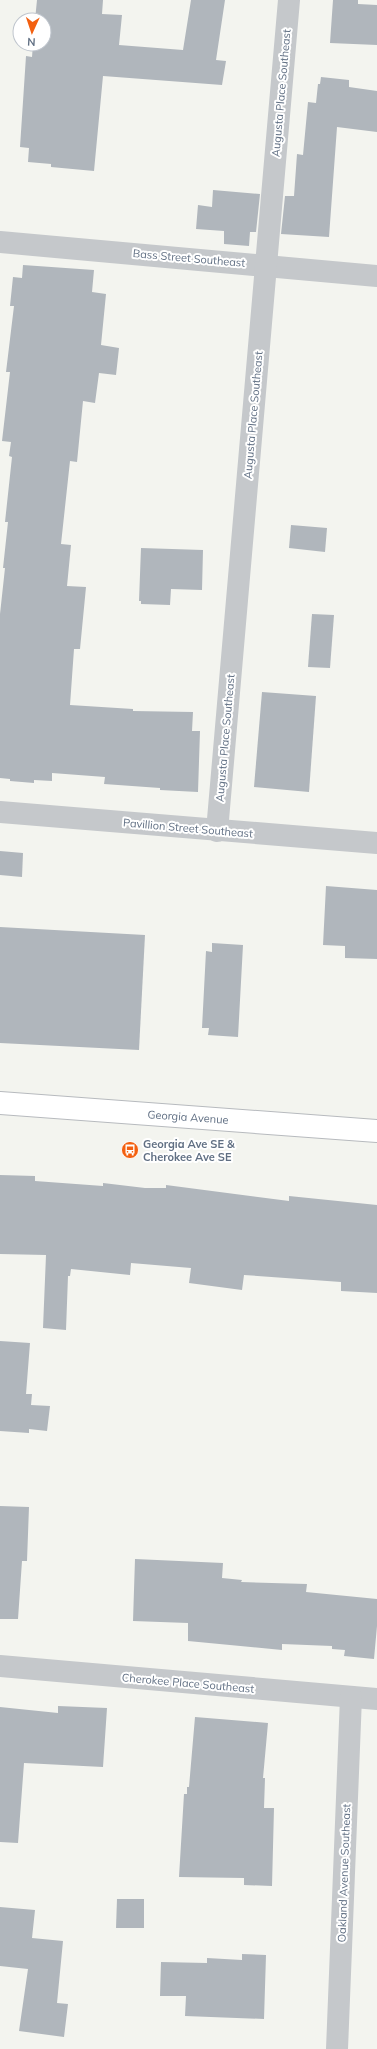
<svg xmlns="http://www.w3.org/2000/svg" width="377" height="2049" font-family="Mulish,sans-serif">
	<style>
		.building { fill: #b0b6bc }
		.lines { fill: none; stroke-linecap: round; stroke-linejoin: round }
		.major-casing { stroke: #b7babe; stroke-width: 24 }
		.minor { stroke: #c5c8cb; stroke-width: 22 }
		.major { stroke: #fff; stroke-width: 22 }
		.labels { text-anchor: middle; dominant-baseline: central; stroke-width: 4; stroke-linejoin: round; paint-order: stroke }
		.street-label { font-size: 11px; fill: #606f83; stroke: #fff }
		.poi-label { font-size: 11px; font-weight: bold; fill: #606f83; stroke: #fff; text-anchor: start }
	</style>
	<rect width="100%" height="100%" fill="#f3f4ef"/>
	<!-- building -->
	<g class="building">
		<path d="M 37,0 L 103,0 L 102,14 L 122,15 L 119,45 L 183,50 L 191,0 L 225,0 L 216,60 L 226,61 L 222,85 L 103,76 L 94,171 L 51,167 L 51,164 L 28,162 L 29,148 L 20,147 L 26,56 L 32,57 L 33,44 L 44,44 L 44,20 L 35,20 Z"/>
		<path d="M 333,0 L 358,0 L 358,4 L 377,5 L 377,45 L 330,43 Z"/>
		<path d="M 321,77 L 349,80 L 349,87 L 377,91 L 377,132 L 337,127 L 329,237 L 281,234 L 285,196 L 294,196 L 297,154 L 303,155 L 308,102 L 316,103 L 318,84 L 320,84 Z"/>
		<path d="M 213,190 L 260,194 L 256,232 L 250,232 L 249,246 L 224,244 L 224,231 L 196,229 L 198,205 L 212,207 Z"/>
		<path d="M 23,265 L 94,270 L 92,292 L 106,294 L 101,345 L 119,348 L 116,375 L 99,373 L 95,403 L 83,401 L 77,462 L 70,461 L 61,544 L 71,545 L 67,586 L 86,587 L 80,649 L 74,649 L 70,705 L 133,709 L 133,711 L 193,712 L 192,731 L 200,731 L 198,792 L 160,790 L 160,788 L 104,784 L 105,777 L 52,773 L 52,781 L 34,780 L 34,783 L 10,781 L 10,779 L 0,778 L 0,614 L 5,568 L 3,568 L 8,522 L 5,522 L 12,457 L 9,456 L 11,442 L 2,441 L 10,372 L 6,372 L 14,306 L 10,306 L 13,277 L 22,278 Z"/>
		<path d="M 291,525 L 327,528 L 325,552 L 289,548 Z"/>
		<path d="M 141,548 L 203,550 L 202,590 L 171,589 L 170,605 L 141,604 L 141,601 L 139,601 Z"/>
		<path d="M 312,614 L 334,615 L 330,668 L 308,667 Z"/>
		<path d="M 262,692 L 316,696 L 309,792 L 254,787 Z"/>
		<path d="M 0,851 L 23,853 L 22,877 L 0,875 Z"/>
		<path d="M 326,886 L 377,890 L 377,959 L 345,958 L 345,946 L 323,945 Z"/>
		<path d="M 0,927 L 145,935 L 139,1050 L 0,1043 Z"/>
		<path d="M 212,943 L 243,945 L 238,1037 L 208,1035 L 209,1028 L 202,1028 L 206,951 L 212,952 Z"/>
		<path d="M 0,1175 L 35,1176 L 35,1181 L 103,1186 L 103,1183 L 145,1188 L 166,1188 L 166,1185 L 289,1201 L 289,1196 L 377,1205 L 377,1293 L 341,1291 L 341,1282 L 244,1275 L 242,1290 L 189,1283 L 191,1268 L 131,1263 L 130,1275 L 71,1269 L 70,1276 L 68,1276 L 66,1330 L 43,1328 L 46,1255 L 0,1254 Z"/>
		<path d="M 0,1341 L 30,1343 L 26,1394 L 32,1394 L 31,1405 L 50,1406 L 47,1431 L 29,1429 L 29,1433 L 0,1431 Z"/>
		<path d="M 0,1506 L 29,1507 L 27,1561 L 22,1561 L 18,1619 L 0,1619 Z"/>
		<path d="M 135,1559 L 223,1563 L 222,1578 L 242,1580 L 241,1582 L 307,1584 L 306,1592 L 377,1599 L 377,1626 L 374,1659 L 344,1656 L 345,1650 L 332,1649 L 332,1646 L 282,1644 L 282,1650 L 188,1641 L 188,1623 L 133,1621 Z"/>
		<path d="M 58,1706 L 107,1708 L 103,1767 L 24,1763 L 18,1843 L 0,1842 L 0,1707 L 58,1713 Z"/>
		<path d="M 195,1717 L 268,1723 L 263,1778 L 265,1778 L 264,1808 L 274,1808 L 272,1886 L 244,1885 L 244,1878 L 179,1877 L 184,1794 L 187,1794 L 187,1787 L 189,1787 Z"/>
		<path d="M 117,1899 L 144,1899 L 144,1928 L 116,1928 Z"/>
		<path d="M 0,1907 L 35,1910 L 32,1938 L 63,1941 L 57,2003 L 68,2004 L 64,2037 L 19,2031 L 28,1969 L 0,1966 Z"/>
		<path d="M 242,1954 L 266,1955 L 264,2019 L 185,2016 L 186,1996 L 160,1996 L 161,1962 L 207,1963 L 207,1958 L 242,1960 Z"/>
	</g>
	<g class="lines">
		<!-- major casing -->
		<g class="major-casing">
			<path id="major" d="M 0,1103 L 377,1131"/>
		</g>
		<!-- minor -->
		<g class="minor">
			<path d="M 0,242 L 377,276"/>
			<path d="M 0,812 L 377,843"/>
			<path d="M 217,831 L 289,0"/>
			<path d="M 0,1666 L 377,1699"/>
			<path d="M 337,2049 L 351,1697"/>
		</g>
		<!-- major -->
		<use href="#major" class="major"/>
	</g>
	<!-- icons -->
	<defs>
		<g id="bus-disc" transform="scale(0.9)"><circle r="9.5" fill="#f36010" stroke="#fff"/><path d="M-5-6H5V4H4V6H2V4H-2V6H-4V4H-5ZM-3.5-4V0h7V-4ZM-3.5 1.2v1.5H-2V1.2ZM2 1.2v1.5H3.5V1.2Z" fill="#fff"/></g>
	</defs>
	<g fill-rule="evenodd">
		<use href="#bus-disc" x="130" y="1150"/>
	</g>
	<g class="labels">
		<!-- street labels -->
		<g class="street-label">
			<text transform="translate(281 93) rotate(-85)">Augusta Place Southeast</text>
			<text transform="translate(189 258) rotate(5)">Bass Street Southeast</text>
			<text transform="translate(253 415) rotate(-85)">Augusta Place Southeast</text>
			<text transform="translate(225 738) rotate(-85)">Augusta Place Southeast</text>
			<text transform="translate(188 828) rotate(5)">Pavillion Street Southeast</text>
			<text transform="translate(188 1117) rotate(4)">Georgia Avenue</text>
			<text transform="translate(188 1683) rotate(5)">Cherokee Place Southeast</text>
			<text transform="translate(344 1873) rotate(-88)">Oakland Avenue Southeast</text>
		</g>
		<!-- poi labels -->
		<g class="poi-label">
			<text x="143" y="1144">Georgia Ave SE &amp;<tspan x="143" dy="13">Cherokee Ave SE</tspan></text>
		</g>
	</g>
	<!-- north arrow -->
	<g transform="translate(32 32) rotate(183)"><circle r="19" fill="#ffffff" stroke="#bfc5cd"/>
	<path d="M0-3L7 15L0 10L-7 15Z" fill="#f36010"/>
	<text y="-6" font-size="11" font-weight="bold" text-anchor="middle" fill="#606f83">N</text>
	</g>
</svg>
